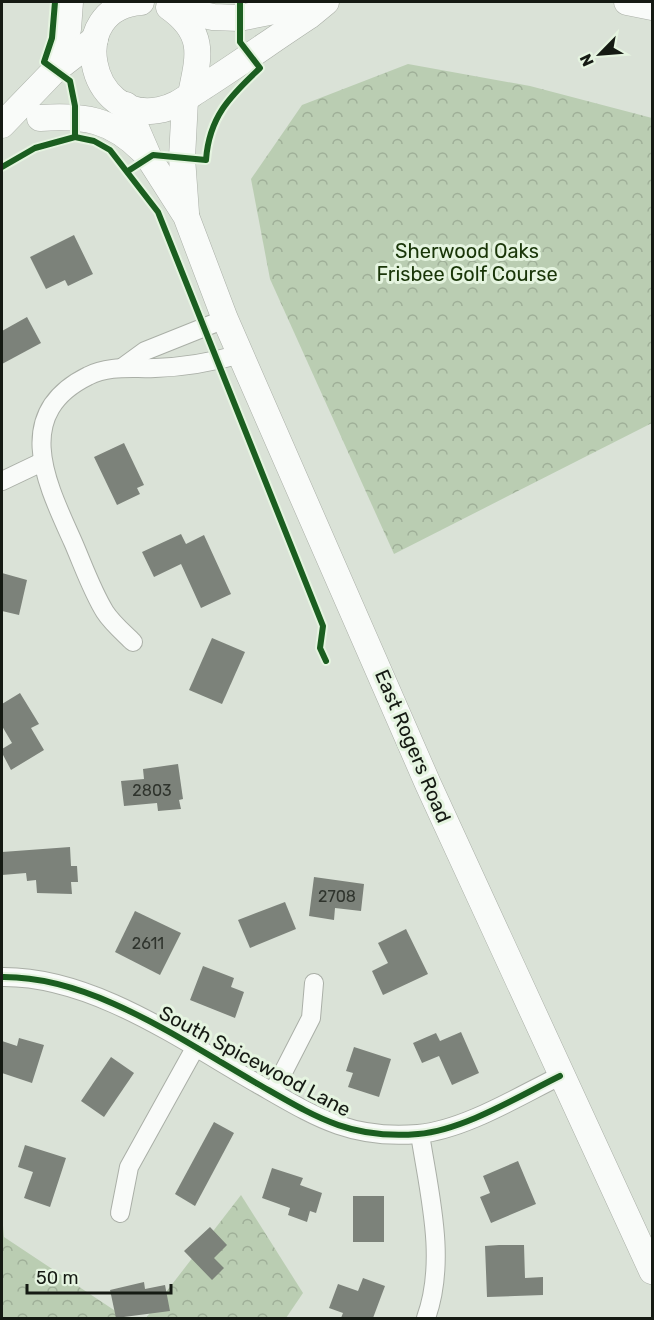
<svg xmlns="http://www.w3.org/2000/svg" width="654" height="1320" font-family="Rubik,sans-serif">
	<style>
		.forest { fill: url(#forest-crowns) }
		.building { fill: #7c827a }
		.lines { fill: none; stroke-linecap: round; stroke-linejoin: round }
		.minor-casing { stroke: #aaafa7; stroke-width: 20 }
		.secondary-casing { stroke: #aaafa7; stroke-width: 27 }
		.minor { stroke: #f9fbf9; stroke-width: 18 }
		.secondary { stroke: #f9fbf9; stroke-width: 26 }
		.cycleway-casing { stroke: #e5f4e0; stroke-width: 10 }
		.cycleway { stroke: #1b5e20; stroke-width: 6 }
		.labels { text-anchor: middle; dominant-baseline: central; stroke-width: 6; stroke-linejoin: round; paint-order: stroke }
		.number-label { font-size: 16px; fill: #2f342d }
		.park-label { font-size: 20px; fill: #193508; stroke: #e5f4e0 }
		.street-label { font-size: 20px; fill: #151a13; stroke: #e5f4e0 }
	</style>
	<defs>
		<pattern id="forest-crowns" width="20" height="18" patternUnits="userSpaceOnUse" patternTransform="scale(1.5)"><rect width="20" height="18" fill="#bacdb2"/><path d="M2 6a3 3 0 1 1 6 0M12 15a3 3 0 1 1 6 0" fill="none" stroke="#9faf98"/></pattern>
	</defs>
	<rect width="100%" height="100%" fill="#dae2d7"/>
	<!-- forest -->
	<g class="forest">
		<path d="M 408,64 L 530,86 L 652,118 L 652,423 L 394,554 L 270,279 L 251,179 L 302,105 Z"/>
		<path d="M 241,1195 L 303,1293 L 286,1318 L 146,1318 Z"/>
		<path d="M 2,1214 L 4,1237 L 126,1318 L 2,1318 Z"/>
	</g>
	<!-- building -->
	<g class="building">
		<path d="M 74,235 L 93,274 L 68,286 L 65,280 L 46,289 L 30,257 Z"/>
		<path d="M 27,317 L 41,343 L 2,364 L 2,331 Z"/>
		<path d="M 124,443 L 144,485 L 137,488 L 140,494 L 117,505 L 94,457 Z"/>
		<path d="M 181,534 L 186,544 L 204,535 L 231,594 L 201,608 L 181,564 L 154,577 L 142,552 Z"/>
		<path d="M 2,573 L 27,580 L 19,615 L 2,611 Z"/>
		<path d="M 212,638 L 245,652 L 222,704 L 189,690 Z"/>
		<path d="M 20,693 L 39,724 L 31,728 L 44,750 L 11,770 L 2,753 L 2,749 L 12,743 L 2,726 L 2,704 Z"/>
		<path d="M 178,764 L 183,799 L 179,800 L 181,809 L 158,811 L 157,803 L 124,806 L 121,781 L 144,779 L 143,769 Z"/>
		<path d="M 70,847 L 71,866 L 77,866 L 78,882 L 71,882 L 72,894 L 37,893 L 36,880 L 27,881 L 26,873 L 2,875 L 2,852 Z"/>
		<path d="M 314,877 L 364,884 L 361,911 L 335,908 L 334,920 L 309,916 Z"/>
		<path d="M 285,902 L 296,929 L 250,948 L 238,920 Z"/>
		<path d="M 135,911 L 181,933 L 160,975 L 115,952 Z"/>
		<path d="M 406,929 L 428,974 L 383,995 L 372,971 L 388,963 L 378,943 Z"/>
		<path d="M 203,966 L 234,978 L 231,987 L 244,992 L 235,1018 L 190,1000 Z"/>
		<path d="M 461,1032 L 479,1073 L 452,1085 L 439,1056 L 422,1063 L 413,1043 L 436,1033 L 440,1041 Z"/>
		<path d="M 19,1038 L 44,1045 L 32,1083 L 2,1073 L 2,1041 L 17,1046 Z"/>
		<path d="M 354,1047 L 391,1059 L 379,1097 L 348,1087 L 353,1073 L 346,1071 Z"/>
		<path d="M 111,1057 L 134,1073 L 104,1117 L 81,1101 Z"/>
		<path d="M 214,1122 L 234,1133 L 195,1206 L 175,1194 Z"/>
		<path d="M 25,1145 L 66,1158 L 50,1207 L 24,1198 L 33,1172 L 18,1167 Z"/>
		<path d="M 518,1161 L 536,1204 L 491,1223 L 480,1197 L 490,1193 L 483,1176 Z"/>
		<path d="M 272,1168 L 303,1178 L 300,1185 L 322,1193 L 316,1213 L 310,1211 L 307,1222 L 288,1215 L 290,1208 L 262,1198 Z"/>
		<rect x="353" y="1196" width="31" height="46"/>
		<path d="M 210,1227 L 227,1245 L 214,1258 L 224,1268 L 212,1280 L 184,1251 Z"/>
		<path d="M 499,1245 L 524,1245 L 525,1278 L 543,1277 L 543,1295 L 487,1297 L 485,1246 Z"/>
		<path d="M 363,1278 L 385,1286 L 373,1318 L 341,1318 L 343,1313 L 329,1308 L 338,1284 L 358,1291 Z"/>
		<path d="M 144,1282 L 145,1289 L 165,1285 L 170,1311 L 116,1318 L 110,1290 Z"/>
	</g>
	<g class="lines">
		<!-- minor casing -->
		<g class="minor-casing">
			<g id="minor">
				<path d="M 123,367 L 145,351 L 225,319"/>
				<path d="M 2,481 L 42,462"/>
				<path d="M 133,642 C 124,633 112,623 105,612 C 92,591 83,565 73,542 C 47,484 11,414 88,376 C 109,365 133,369 155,368 C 184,367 213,362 241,354"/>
				<path d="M 2,977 C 92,976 181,1040 258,1084 C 314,1116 350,1140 418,1134 C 464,1130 519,1096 560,1076"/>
				<path d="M 273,1092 L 311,1018 L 314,983"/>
				<path d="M 420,1134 C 429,1193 447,1260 426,1318"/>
				<path d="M 120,1213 L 129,1167 L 195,1048"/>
			</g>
		</g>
		<!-- secondary casing -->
		<g class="secondary-casing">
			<g id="secondary">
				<path d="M 141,2 C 65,7 87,124 159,110 C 177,107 188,96 203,87 C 239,64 274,39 309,16 L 326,2"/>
				<path d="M 627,2 L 652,7"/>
				<path d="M 169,7 C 206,33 199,56 191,94"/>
				<path d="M 171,8 L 213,17 L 239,18 L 320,2"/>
				<path d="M 55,70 L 68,29 L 70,2"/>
				<path d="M 185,100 L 182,158 L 186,213"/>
				<path d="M 126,105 L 149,158 L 186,216 L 225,319 L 428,784 L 652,1271"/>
				<path d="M 40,118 C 84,115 111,119 143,151"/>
				<path d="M 2,125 L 55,70 L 95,39"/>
			</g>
		</g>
		<!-- minor -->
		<use href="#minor" class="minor"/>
		<!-- secondary -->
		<use href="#secondary" class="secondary"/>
		<!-- cycleway casing -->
		<g class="cycleway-casing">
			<g id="cycleway">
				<path d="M 55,2 L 52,38 L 44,62 L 70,81 L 75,106 L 75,137"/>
				<path d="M 2,167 L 35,148 L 75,137 L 94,141 L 110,150 L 158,212 L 323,626 L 320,648 L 326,661"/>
				<path d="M 128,171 L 153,155 L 206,160 C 209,117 230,96 260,68 L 240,42 L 240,2"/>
				<path d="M 2,977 C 92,976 181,1040 258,1084 C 314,1116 350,1140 418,1134 C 464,1130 519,1096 560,1076"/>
			</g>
		</g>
		<!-- cycleway -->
		<use href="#cycleway" class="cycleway"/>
	</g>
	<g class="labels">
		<!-- number labels -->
		<g class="number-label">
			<text x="152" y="790">2803</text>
			<text x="337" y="896">2708</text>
			<text x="148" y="943">2611</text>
		</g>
		<!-- park labels -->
		<g class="park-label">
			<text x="467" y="251">Sherwood Oaks<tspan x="467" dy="23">Frisbee Golf Course</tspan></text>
		</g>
		<!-- street labels -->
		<g class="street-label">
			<text transform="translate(413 746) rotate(67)">East Rogers Road</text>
			<text transform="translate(255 1061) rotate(28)">South Spicewood Lane</text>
		</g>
	</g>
	<!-- border -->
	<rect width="654" height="1320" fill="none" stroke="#151a13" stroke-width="6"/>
	<!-- north arrow -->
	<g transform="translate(600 54) rotate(245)" stroke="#e5f4e0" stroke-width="4.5" paint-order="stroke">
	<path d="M0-4.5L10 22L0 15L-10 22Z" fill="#151a13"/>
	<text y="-9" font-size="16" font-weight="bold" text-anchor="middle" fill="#151a13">N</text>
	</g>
	<!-- scale -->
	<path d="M27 1284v9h144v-9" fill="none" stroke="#151a13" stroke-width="3"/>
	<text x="36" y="1284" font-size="18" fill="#151a13" stroke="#e5f4e0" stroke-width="4.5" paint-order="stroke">50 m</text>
</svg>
